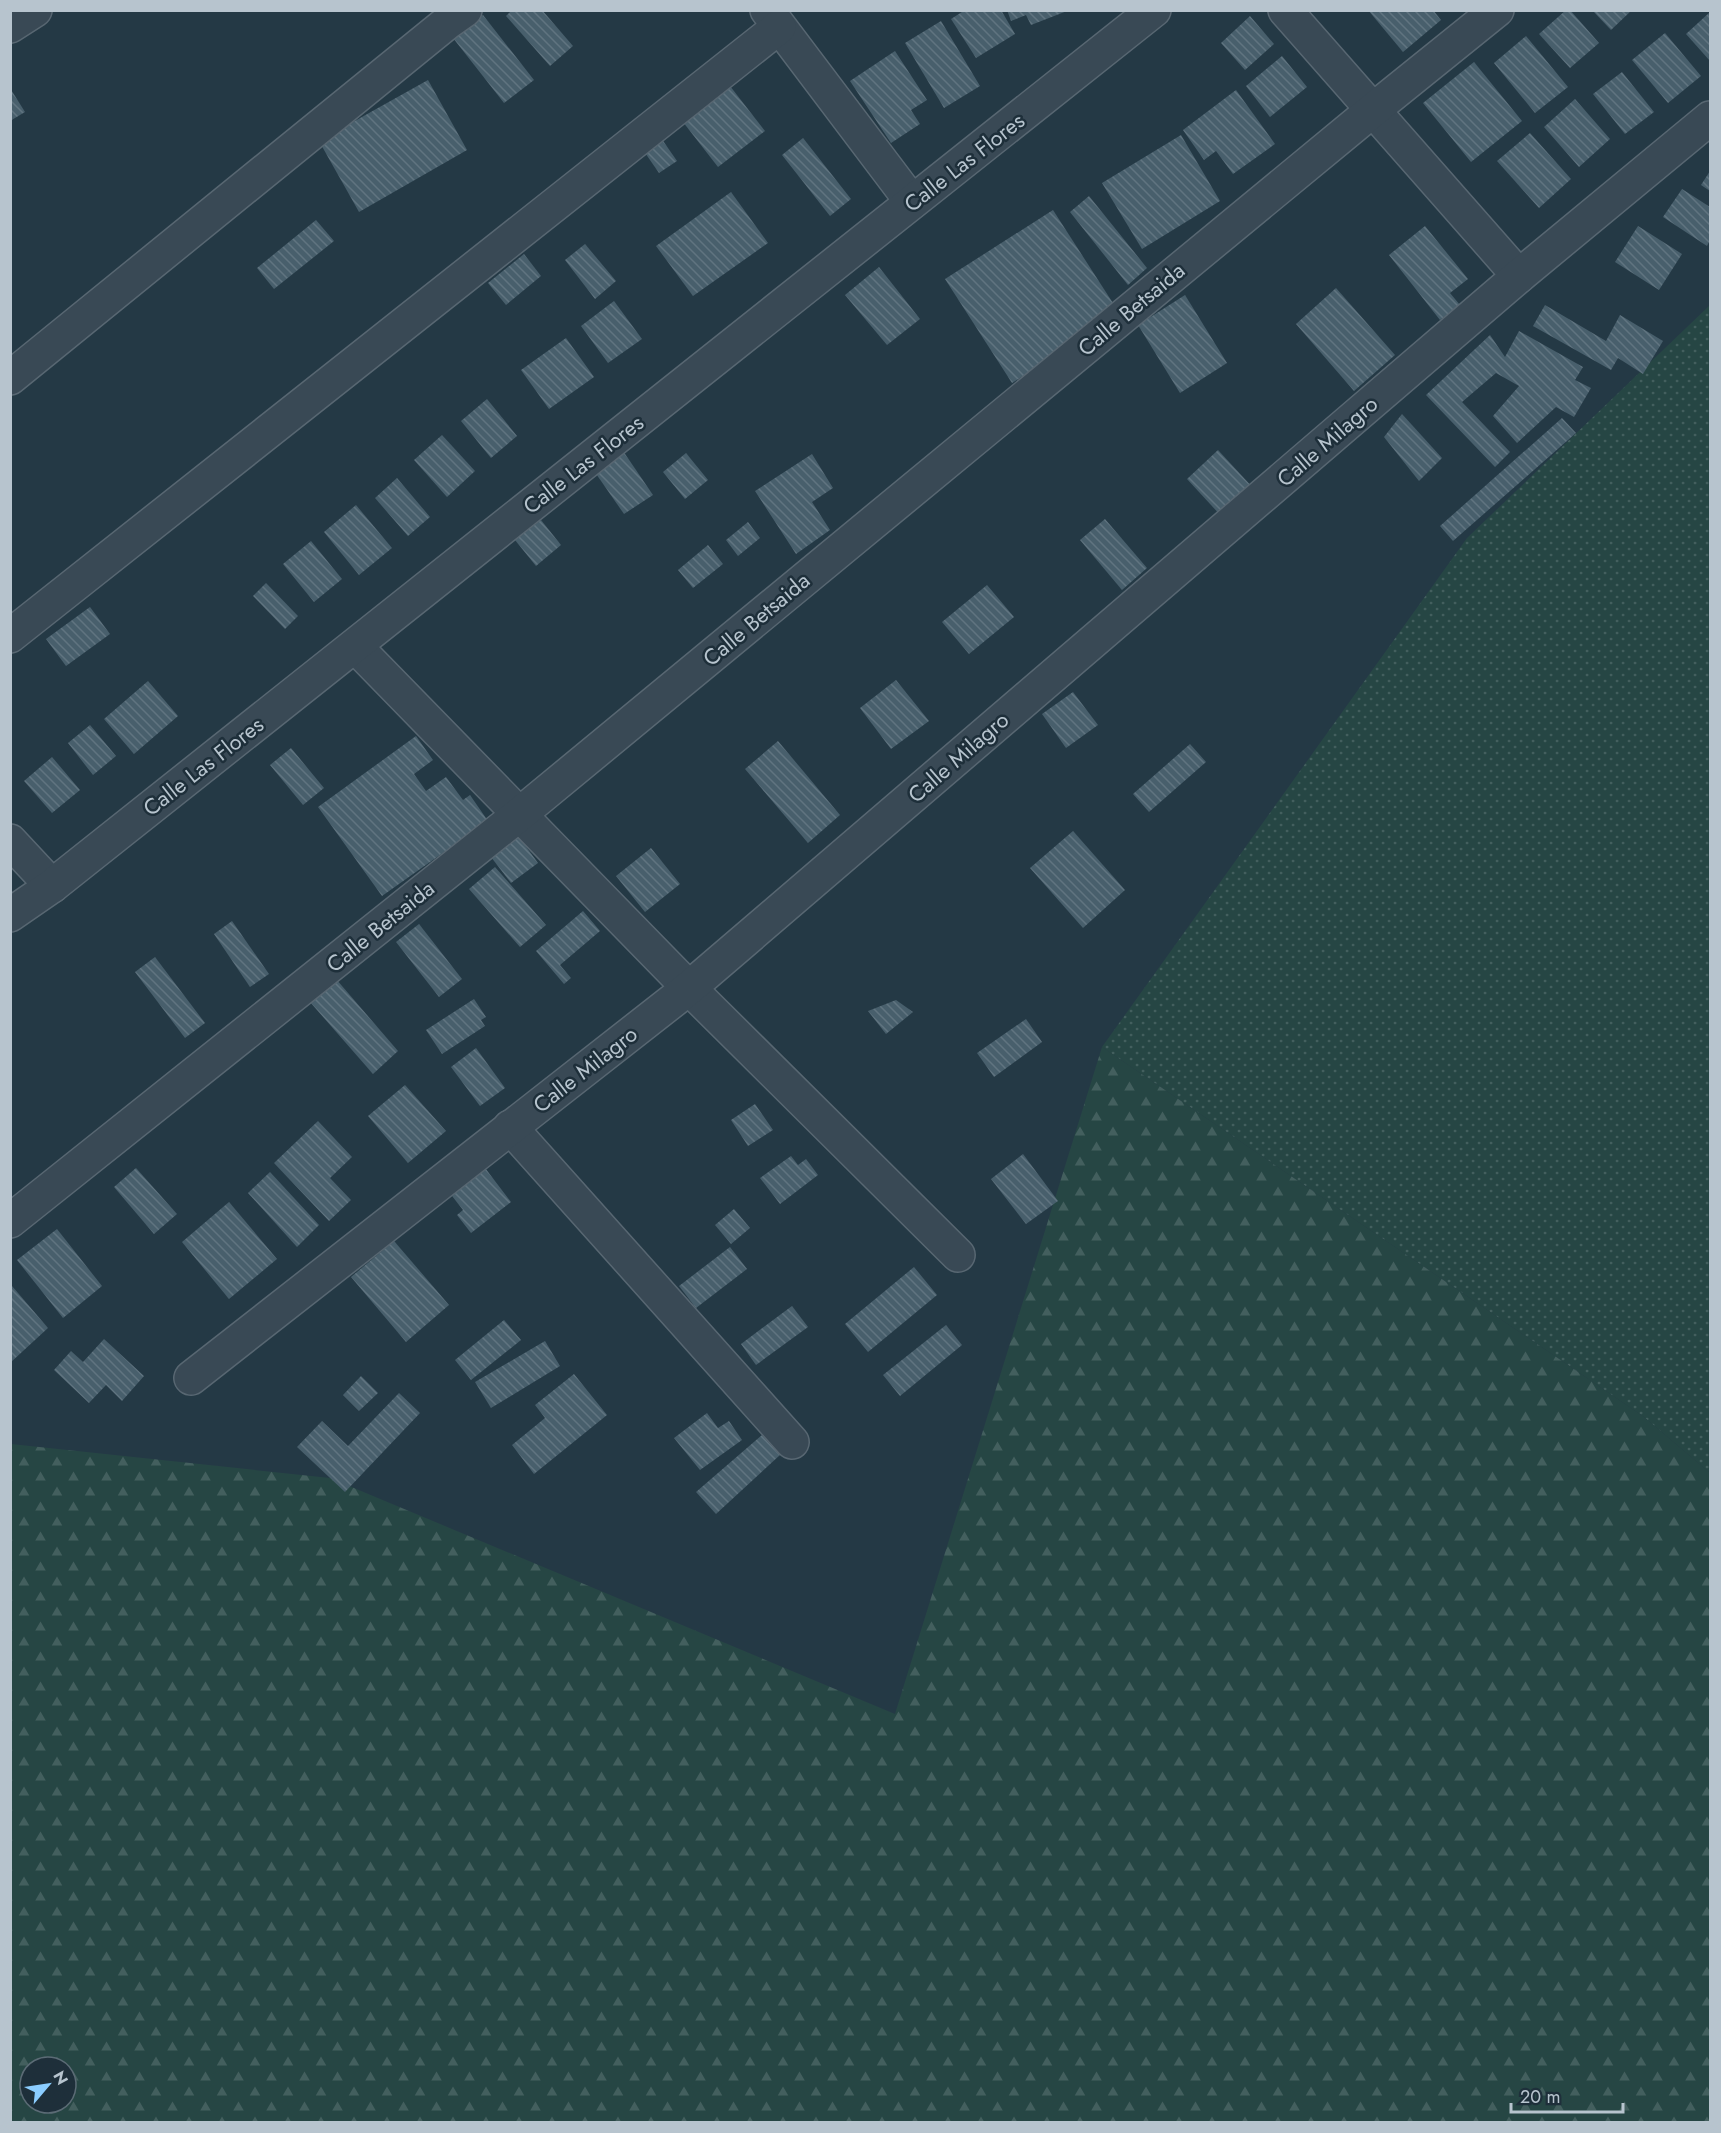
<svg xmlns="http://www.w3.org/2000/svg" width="1721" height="2133" font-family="Jost,sans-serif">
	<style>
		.grass { fill: url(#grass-dots) }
		.forest { fill: url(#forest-firs); fill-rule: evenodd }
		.building { fill: url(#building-back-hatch) }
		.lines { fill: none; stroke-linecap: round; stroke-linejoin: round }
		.minor-casing { stroke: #586772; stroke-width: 36 }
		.minor { stroke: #394955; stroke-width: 33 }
		.labels { text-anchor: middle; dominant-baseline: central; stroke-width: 5; stroke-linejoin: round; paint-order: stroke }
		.street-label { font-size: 22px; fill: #b7c4ce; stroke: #1e2f3a }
	</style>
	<defs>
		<pattern id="grass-dots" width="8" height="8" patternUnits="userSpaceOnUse" patternTransform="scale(1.5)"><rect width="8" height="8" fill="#264644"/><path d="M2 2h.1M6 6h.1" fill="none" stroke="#435f5e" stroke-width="1.8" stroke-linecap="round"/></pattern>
		<pattern id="forest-firs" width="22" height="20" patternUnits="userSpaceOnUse" patternTransform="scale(1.5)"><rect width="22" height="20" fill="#264644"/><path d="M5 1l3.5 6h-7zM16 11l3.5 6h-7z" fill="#435f5e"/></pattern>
		<pattern id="building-back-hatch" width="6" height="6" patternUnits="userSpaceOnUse" patternTransform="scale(1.5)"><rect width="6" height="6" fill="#485f6c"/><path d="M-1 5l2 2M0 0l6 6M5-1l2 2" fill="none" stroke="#607480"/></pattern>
	</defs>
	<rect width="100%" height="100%" fill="#243945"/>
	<!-- grass -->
	<path class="grass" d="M 1710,305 L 1710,1473 L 1644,1417 L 1102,1047 L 1467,538 Z"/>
	<!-- forest -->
	<path class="forest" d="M 1102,1047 L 1644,1417 L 1710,1473 L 1710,2122 L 11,2122 L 11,1444 L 330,1478 L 895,1714 ZM 30,2067 L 66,2067 L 66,2103 L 30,2103 Z"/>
	<!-- building -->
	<g class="building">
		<path d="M 512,10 L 542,10 L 573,46 L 550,66 L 506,16 Z"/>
		<path d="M 965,10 L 1001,10 L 1015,34 L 976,58 L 951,19 Z"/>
		<path d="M 1007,10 L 1067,10 L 1067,11 L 1031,25 L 1026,15 L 1011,21 Z"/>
		<path d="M 1368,10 L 1433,10 L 1441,20 L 1403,52 Z"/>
		<path d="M 1566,10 L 1570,10 L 1599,43 L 1570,68 L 1539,34 Z"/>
		<path d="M 1592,10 L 1632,10 L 1611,30 Z"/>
		<path d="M 1710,12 L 1710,61 L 1686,34 Z"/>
		<path d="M 483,15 L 534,80 L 504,103 L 453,38 Z"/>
		<path d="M 1250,16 L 1274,44 L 1245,70 L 1221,43 Z"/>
		<path d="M 941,21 L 980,86 L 944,108 L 905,43 Z"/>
		<path d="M 1665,33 L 1701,76 L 1668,103 L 1632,60 Z"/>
		<path d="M 1526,36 L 1568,87 L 1535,113 L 1494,63 Z"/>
		<path d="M 895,51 L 927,100 L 911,110 L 920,124 L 891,143 L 850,81 Z"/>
		<path d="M 1282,56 L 1307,87 L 1270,117 L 1246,86 Z"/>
		<path d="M 1474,62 L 1522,121 L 1471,162 L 1423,103 Z"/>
		<path d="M 1622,72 L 1654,112 L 1625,134 L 1593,94 Z"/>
		<path d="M 428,80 L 467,150 L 359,212 L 319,141 Z"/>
		<path d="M 730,86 L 765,131 L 718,167 L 683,122 Z"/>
		<path d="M 10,88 L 25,112 L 10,121 Z"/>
		<path d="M 1236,90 L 1275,144 L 1233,174 L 1216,151 L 1204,160 L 1183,130 Z"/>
		<path d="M 1575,99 L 1610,139 L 1579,167 L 1544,127 Z"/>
		<path d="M 1530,133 L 1571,179 L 1539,208 L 1497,161 Z"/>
		<path d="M 659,135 L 677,161 L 659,173 L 641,147 Z"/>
		<path d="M 1181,135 L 1220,201 L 1142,249 L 1102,183 Z"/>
		<path d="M 803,138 L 851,199 L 830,216 L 782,155 Z"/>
		<path d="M 1710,171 L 1710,191 L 1701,185 Z"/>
		<path d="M 1682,189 L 1710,207 L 1710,240 L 1707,246 L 1663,217 Z"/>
		<path d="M 731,192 L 768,243 L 693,296 L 656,246 Z"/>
		<path d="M 1089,196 L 1147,268 L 1128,285 L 1070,212 Z"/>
		<path d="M 1053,210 L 1120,314 L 1012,383 L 945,279 Z"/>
		<path d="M 316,220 L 334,241 L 274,289 L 257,268 Z"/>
		<path d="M 1425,226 L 1468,279 L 1450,293 L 1460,305 L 1440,320 L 1389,255 Z"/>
		<path d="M 1638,226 L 1682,254 L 1659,290 L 1615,262 Z"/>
		<path d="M 585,244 L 616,281 L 595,299 L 565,260 Z"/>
		<path d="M 524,254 L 541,276 L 506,305 L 488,283 Z"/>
		<path d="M 879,267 L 920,319 L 887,345 L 845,295 Z"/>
		<path d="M 1336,288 L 1395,355 L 1354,391 L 1296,324 Z"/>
		<path d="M 1185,295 L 1227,363 L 1180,393 L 1138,325 Z"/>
		<path d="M 614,301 L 642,339 L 608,363 L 581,326 Z"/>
		<path d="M 1545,305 L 1606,341 L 1620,315 L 1663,341 L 1643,374 L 1618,358 L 1611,370 L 1533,326 Z"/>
		<path d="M 1519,331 L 1583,367 L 1575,380 L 1591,388 L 1574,417 L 1556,407 L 1517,443 L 1493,416 L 1519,386 L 1496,373 L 1462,402 L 1510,452 L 1495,467 L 1426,395 L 1490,335 L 1505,357 Z"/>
		<path d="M 566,338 L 594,377 L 549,409 L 521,370 Z"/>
		<path d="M 487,399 L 517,436 L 491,458 L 461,421 Z"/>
		<path d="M 1402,414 L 1442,458 L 1419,481 L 1384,437 Z"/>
		<path d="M 1562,418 L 1576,433 L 1453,541 L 1440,526 Z"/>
		<path d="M 442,435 L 475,471 L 447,497 L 414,460 Z"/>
		<path d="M 621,448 L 653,495 L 624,514 L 592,468 Z"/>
		<path d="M 1218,450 L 1255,490 L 1223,518 L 1187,479 Z"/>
		<path d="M 686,453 L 708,480 L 685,499 L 663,472 Z"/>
		<path d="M 812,454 L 833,488 L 812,502 L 830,530 L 796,554 L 755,491 Z"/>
		<path d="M 397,478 L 430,517 L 408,536 L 375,498 Z"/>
		<path d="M 356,505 L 392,548 L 359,575 L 324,532 Z"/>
		<path d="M 1105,519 L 1147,568 L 1122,590 L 1080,540 Z"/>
		<path d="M 541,520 L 561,545 L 536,566 L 515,540 Z"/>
		<path d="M 748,522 L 760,538 L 738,556 L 726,540 Z"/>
		<path d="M 311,541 L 342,579 L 314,602 L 283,564 Z"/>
		<path d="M 708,545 L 723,564 L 693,588 L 678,570 Z"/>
		<path d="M 266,583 L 298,616 L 285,629 L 253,596 Z"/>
		<path d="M 987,585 L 1014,617 L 969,654 L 942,622 Z"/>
		<path d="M 90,607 L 110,634 L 66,666 L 46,639 Z"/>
		<path d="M 896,680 L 929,721 L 891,749 L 860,708 Z"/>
		<path d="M 148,681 L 178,716 L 134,754 L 104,719 Z"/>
		<path d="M 1073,692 L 1098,725 L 1066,748 L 1042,714 Z"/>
		<path d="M 90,725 L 116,756 L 93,775 L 68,743 Z"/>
		<path d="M 416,736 L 433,760 L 414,774 L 426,791 L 446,777 L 463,800 L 470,795 L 488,821 L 382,896 L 318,807 Z"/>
		<path d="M 778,741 L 840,815 L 808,843 L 745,769 Z"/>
		<path d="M 1190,744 L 1206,762 L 1149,812 L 1133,794 Z"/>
		<path d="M 291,748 L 324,788 L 303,805 L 270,765 Z"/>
		<path d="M 52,757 L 80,790 L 52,813 L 24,781 Z"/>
		<path d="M 1073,831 L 1125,890 L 1083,928 L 1030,868 Z"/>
		<path d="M 519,837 L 538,863 L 511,883 L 491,857 Z"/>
		<path d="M 651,848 L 680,884 L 645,912 L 616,876 Z"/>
		<path d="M 495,867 L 546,925 L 520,947 L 469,889 Z"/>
		<path d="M 583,911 L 600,931 L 560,965 L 571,978 L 564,984 L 536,951 Z"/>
		<path d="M 232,921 L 269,974 L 250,987 L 214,934 Z"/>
		<path d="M 419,924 L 462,979 L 439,997 L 396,942 Z"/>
		<path d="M 155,957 L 205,1023 L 185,1038 L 135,972 Z"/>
		<path d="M 336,979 L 398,1051 L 373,1074 L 310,1002 Z"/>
		<path d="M 474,999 L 486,1017 L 481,1020 L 485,1026 L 442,1054 L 426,1030 Z"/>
		<path d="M 896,1000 L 913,1012 L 886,1034 L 868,1011 Z"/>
		<path d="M 1026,1019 L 1042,1042 L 994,1077 L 977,1053 Z"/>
		<path d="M 476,1048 L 505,1088 L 480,1106 L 451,1067 Z"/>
		<path d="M 405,1085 L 446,1131 L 408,1163 L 368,1116 Z"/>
		<path d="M 755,1104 L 773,1130 L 748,1146 L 731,1120 Z"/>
		<path d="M 318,1121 L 352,1157 L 330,1178 L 351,1200 L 329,1221 L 274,1163 Z"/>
		<path d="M 1023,1154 L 1058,1201 L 1026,1224 L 991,1179 Z"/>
		<path d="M 791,1156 L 798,1165 L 806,1159 L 818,1175 L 780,1204 L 760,1178 Z"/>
		<path d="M 479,1160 L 511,1202 L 471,1233 L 457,1215 L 463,1210 L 445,1187 Z"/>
		<path d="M 136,1168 L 177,1214 L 154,1234 L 114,1187 Z"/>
		<path d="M 270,1172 L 319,1225 L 297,1247 L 248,1193 Z"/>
		<path d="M 229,1202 L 277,1259 L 229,1299 L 182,1242 Z"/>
		<path d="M 734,1209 L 750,1228 L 731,1244 L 715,1225 Z"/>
		<path d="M 57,1229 L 102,1286 L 63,1318 L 17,1260 Z"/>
		<path d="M 394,1241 L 449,1305 L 406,1342 L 351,1277 Z"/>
		<path d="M 730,1247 L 747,1269 L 696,1308 L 679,1286 Z"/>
		<path d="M 914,1267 L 937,1295 L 868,1352 L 845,1324 Z"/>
		<path d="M 12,1286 L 48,1328 L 10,1363 L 10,1287 Z"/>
		<path d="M 792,1306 L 808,1327 L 756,1365 L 741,1344 Z"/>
		<path d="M 504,1320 L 521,1340 L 471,1380 L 455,1360 Z"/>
		<path d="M 946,1325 L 962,1345 L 900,1396 L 883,1375 Z"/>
		<path d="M 104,1339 L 144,1376 L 122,1401 L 106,1385 L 89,1403 L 54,1370 L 71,1351 L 83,1362 Z"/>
		<path d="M 545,1341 L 560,1366 L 491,1408 L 475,1382 Z"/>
		<path d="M 574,1374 L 607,1415 L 534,1474 L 512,1445 L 545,1418 L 535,1405 Z"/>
		<path d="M 361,1376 L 378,1393 L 359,1411 L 343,1395 Z"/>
		<path d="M 399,1393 L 420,1413 L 345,1492 L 297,1447 L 322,1421 L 348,1446 Z"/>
		<path d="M 707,1413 L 718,1428 L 729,1421 L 742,1440 L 700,1470 L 674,1438 Z"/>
		<path d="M 762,1435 L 780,1455 L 716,1514 L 696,1492 Z"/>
	</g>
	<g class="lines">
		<!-- minor casing -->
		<g class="minor-casing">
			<g id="minor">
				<path d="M 767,10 L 912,202"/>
				<path d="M 1285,10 L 1519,276"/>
				<path d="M 10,26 L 35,10"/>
				<path d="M 10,378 L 448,22 L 465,10"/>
				<path d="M 10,636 L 779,27"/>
				<path d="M 355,646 L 689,988 L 958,1255"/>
				<path d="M 10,841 L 52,886"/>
				<path d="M 10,915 L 52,886 L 1154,10"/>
				<path d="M 510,1127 L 792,1442"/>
				<path d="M 10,1221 L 520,814 L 1373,110 L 1497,10"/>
				<path d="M 191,1378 L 689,988 L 1519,276 L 1710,118"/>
			</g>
		</g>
		<!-- minor -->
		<use href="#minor" class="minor"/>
	</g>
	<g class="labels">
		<!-- street labels -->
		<g class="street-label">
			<text transform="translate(964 162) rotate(-38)">Calle Las Flores</text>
			<text transform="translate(1131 309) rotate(-40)">Calle Betsaida</text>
			<text transform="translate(1327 441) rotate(-41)">Calle Milagro</text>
			<text transform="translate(583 464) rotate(-38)">Calle Las Flores</text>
			<text transform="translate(756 619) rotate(-40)">Calle Betsaida</text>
			<text transform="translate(958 757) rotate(-41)">Calle Milagro</text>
			<text transform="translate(203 766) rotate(-38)">Calle Las Flores</text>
			<text transform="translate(380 926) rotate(-39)">Calle Betsaida</text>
			<text transform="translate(585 1069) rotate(-38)">Calle Milagro</text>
		</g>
	</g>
	<!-- border -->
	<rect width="1721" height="2133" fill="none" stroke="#b7c4ce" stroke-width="24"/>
	<!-- north arrow -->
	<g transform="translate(48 2085) rotate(61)"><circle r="28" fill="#1e2f3a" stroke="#5b6b75" stroke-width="1.5"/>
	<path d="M0-4.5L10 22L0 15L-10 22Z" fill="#8bcdff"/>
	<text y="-9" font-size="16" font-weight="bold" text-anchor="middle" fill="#b7c4ce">N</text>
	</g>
	<!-- scale -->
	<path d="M1511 2103v9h112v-9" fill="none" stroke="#b7c4ce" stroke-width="3"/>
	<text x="1520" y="2103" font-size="18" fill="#b7c4ce" stroke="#1e2f3a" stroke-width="4.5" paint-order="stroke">20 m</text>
</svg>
